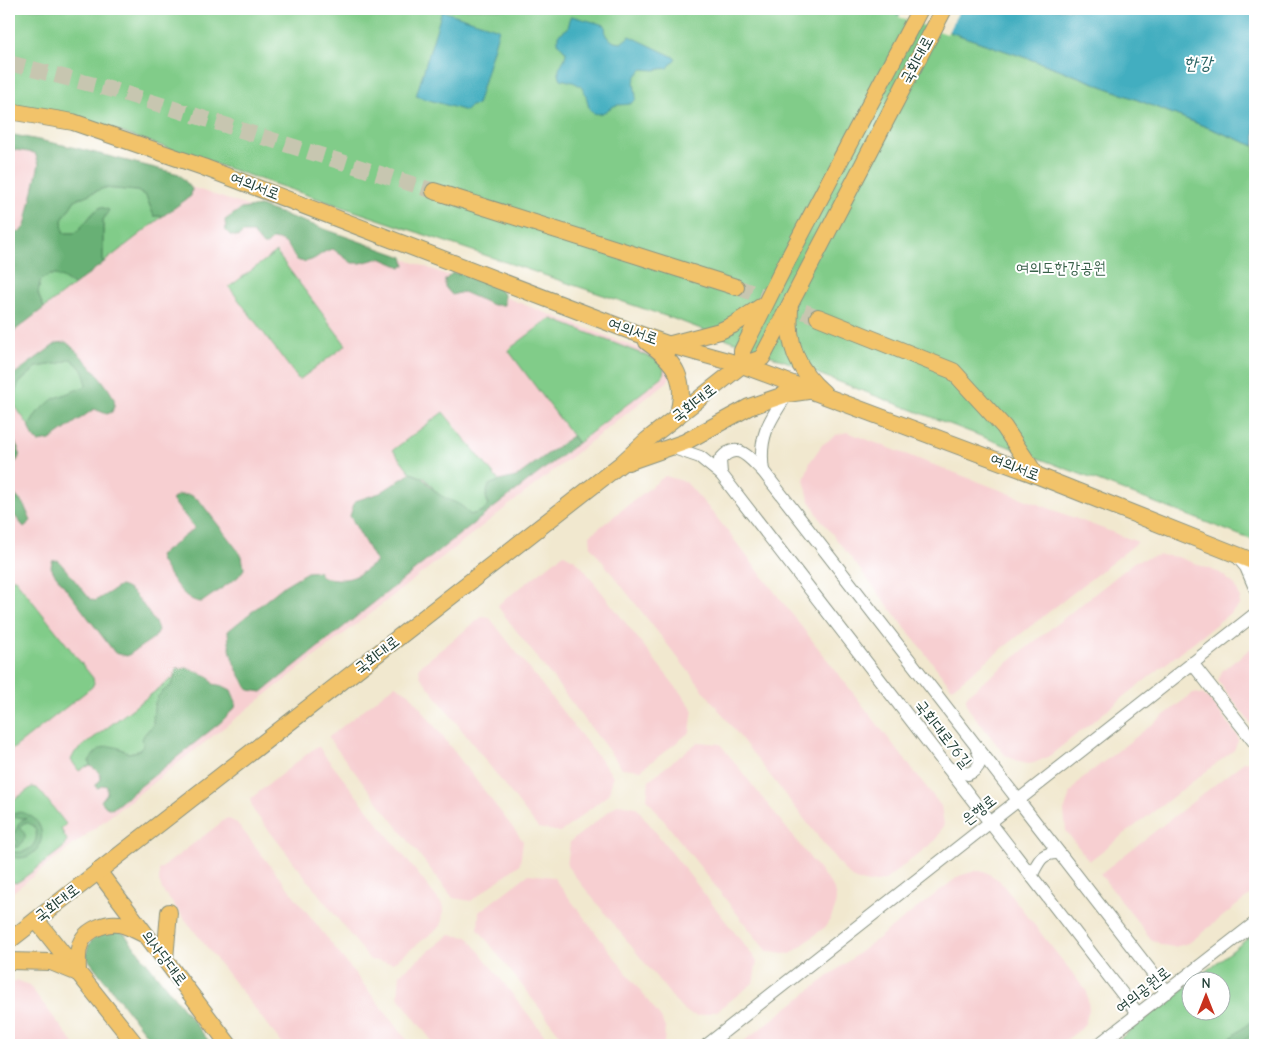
<svg xmlns="http://www.w3.org/2000/svg" width="1264" height="1054" font-family="'Comic Neue','Poor Story',sans-serif">
	<style>
		.built { fill: #f7cfd1 }
		.green { fill: #81cc89; stroke: #50845e }
		.forest { fill: #68b075; stroke: #447654 }
		.water { fill: #42aec0; stroke: #30767a }
		.pier { fill: #f1e8cf }
		.lines { fill: none; stroke-linecap: round; stroke-linejoin: round }
		.major-tunnel { stroke: #c7c6b0; stroke-width: 16; stroke-dasharray: 16 8; stroke-linecap: butt }
		.minor-casing { stroke: #889282; stroke-width: 14 }
		.major-casing { stroke: #889282; stroke-width: 18 }
		.minor { stroke: #fff; stroke-width: 12 }
		.major { stroke: #f2c36a; stroke-width: 16 }
		.labels { text-anchor: middle; dominant-baseline: central; stroke-width: 4; stroke-linejoin: round; paint-order: stroke }
		.street-label { font-size: 16px; fill: #1f3d34; stroke: #fff }
		.park-label { font-size: 16px; fill: #386149; stroke: #fff }
		.water-label { font-size: 18px; font-style: italic; fill: #2b6565; stroke: #fff }
	</style>
	<rect width="100%" height="100%" fill="#fff"/>
	<filter id="ink" filterUnits="userSpaceOnUse"><feTurbulence type="fractalNoise" baseFrequency=".02" numOctaves="2"/><feDisplacementMap in="SourceGraphic" scale="10" xChannelSelector="R" yChannelSelector="G"/><feConvolveMatrix kernelMatrix="1 2 1 2 8 2 1 2 1" color-interpolation-filters="sRGB"/></filter>
	<filter id="wash" filterUnits="userSpaceOnUse"><feTurbulence type="fractalNoise" baseFrequency=".0096" numOctaves="4" result="noise"/><feDisplacementMap in="SourceGraphic" scale="20" xChannelSelector="R" yChannelSelector="G"/><feGaussianBlur stdDeviation="1.12" result="paint"/><feColorMatrix in="noise" values="0 0 0 0 0 0 0 0 0 0 0 0 0 0 0 0 0 1.4 0 .05"/><feComposite in="paint" operator="in"/></filter>
	<g filter="url(#wash)">
		<rect width="100%" height="100%" fill="#f1e8cf"/>
		<!-- built -->
		<g class="built">
			<path d="M 9,138 L 182,184 L 418,264 L 664,358 L 671,376 L 667,382 L 9,895 Z"/>
			<path d="M 847,432 L 1093,525 L 1138,542 L 952,688 L 830,531 L 819,517 L 809,499 L 804,480 L 810,462 L 822,445 L 836,435 Z"/>
			<path d="M 665,476 L 686,482 L 714,514 L 941,806 L 944,824 L 936,840 L 884,881 L 869,883 L 855,880 L 845,871 L 591,547 L 590,535 Z"/>
			<path d="M 564,554 L 575,560 L 582,567 L 693,709 L 690,732 L 641,770 L 622,768 L 498,607 L 499,604 Z"/>
			<path d="M 1159,555 L 1178,557 L 1220,573 L 1235,585 L 1240,598 L 1239,606 L 1048,757 L 1034,763 L 1028,764 L 1019,762 L 1005,755 L 968,708 L 966,699 L 967,695 L 1136,561 Z"/>
			<path d="M 483,616 L 489,617 L 613,776 L 609,794 L 561,832 L 538,828 L 420,676 L 419,667 Z"/>
			<path d="M 1255,645 L 1255,726 L 1251,724 L 1218,681 L 1222,671 Z"/>
			<path d="M 395,685 L 409,693 L 523,841 L 520,864 L 471,901 L 453,898 L 329,739 L 329,737 Z"/>
			<path d="M 1193,693 L 1202,694 L 1210,700 L 1237,735 L 1238,741 L 1234,750 L 1089,861 L 1066,831 L 1064,811 L 1070,794 L 1080,780 Z"/>
			<path d="M 698,742 L 720,744 L 833,887 L 836,898 L 835,908 L 831,918 L 825,927 L 791,954 L 767,952 L 647,799 L 649,780 Z"/>
			<path d="M 316,747 L 319,747 L 323,753 L 444,907 L 441,926 L 393,963 L 370,960 L 253,810 L 250,799 Z"/>
			<path d="M 1251,760 L 1255,761 L 1255,891 L 1189,943 L 1174,947 L 1162,945 L 1151,939 L 1100,874 L 1244,762 Z"/>
			<path d="M 618,804 L 636,807 L 757,961 L 753,983 L 717,1011 L 698,1016 L 690,1014 L 681,1008 L 567,866 L 570,842 Z"/>
			<path d="M 227,818 L 237,823 L 411,1045 L 283,1045 L 163,891 L 159,882 L 159,870 Z"/>
			<path d="M 975,871 L 984,871 L 999,880 L 1087,992 L 1089,1010 L 1085,1023 L 1081,1029 L 1059,1045 L 739,1045 L 959,876 Z"/>
			<path d="M 529,874 L 553,877 L 661,1018 L 665,1028 L 664,1045 L 568,1045 L 478,929 L 479,912 Z"/>
			<path d="M 449,935 L 468,937 L 552,1045 L 435,1045 L 398,997 L 400,974 Z"/>
			<path d="M 17,980 L 28,985 L 32,989 L 75,1045 L 9,1045 L 9,987 Z"/>
		</g>
		<!-- green -->
		<g class="green">
			<path d="M 9,9 L 882,9 L 1056,68 L 1255,146 L 1255,541 L 680,321 L 76,117 L 9,106 Z"/>
			<path d="M 104,188 L 137,191 L 146,196 L 154,216 L 163,216 L 103,263 L 103,220 L 108,210 L 101,207 L 94,212 L 76,233 L 63,233 L 62,220 L 75,200 Z"/>
			<path d="M 276,252 L 346,345 L 299,380 L 229,287 Z"/>
			<path d="M 46,275 L 58,275 L 74,285 L 44,308 L 38,294 L 40,281 Z"/>
			<path d="M 552,319 L 660,361 L 664,369 L 663,376 L 578,443 L 508,350 L 548,320 Z"/>
			<path d="M 71,359 C 82,368 86,372 86,386 L 38,412 L 29,426 L 9,397 L 15,397 L 18,384 L 37,367 L 61,363 Z"/>
			<path d="M 443,412 L 499,481 L 489,485 L 486,496 L 488,505 L 483,511 L 470,515 L 437,493 L 425,478 L 411,473 L 393,450 Z"/>
			<path d="M 9,579 L 15,579 L 93,678 L 94,683 L 92,687 L 9,752 Z"/>
			<path d="M 174,677 L 172,685 C 154,696 154,705 153,726 L 147,731 L 143,746 L 138,751 L 128,753 L 120,748 L 89,761 L 90,766 L 85,767 L 79,771 L 71,760 L 75,752 Z"/>
			<path d="M 32,787 L 37,788 L 41,792 L 66,824 L 61,829 L 67,840 L 63,848 L 21,880 L 16,883 L 9,881 L 9,804 Z"/>
			<path d="M 1255,933 L 1255,1045 L 1112,1045 L 1191,983 L 1192,1012 L 1222,1012 L 1222,982 L 1193,981 Z"/>
		</g>
		<!-- forest -->
		<g class="forest">
			<path d="M 9,134 L 68,146 L 179,174 L 192,189 L 191,196 L 163,216 L 154,216 L 146,196 L 137,191 L 104,188 L 75,200 L 62,220 L 63,233 L 76,233 L 94,212 L 101,207 L 109,210 L 103,220 L 103,263 L 74,285 C 60,278 55,268 40,281 L 38,294 L 44,308 L 9,335 L 9,230 L 20,232 L 25,226 L 39,164 L 35,153 L 9,149 Z"/>
			<path d="M 260,206 L 403,257 L 405,265 L 401,267 L 380,258 L 361,263 L 352,263 L 333,249 C 321,251 318,259 308,261 C 293,264 294,253 288,246 C 284,241 279,240 273,239 L 267,245 L 263,245 L 253,233 L 243,233 L 238,237 L 230,235 L 226,231 L 225,220 L 241,209 Z"/>
			<path d="M 452,273 L 469,274 L 496,285 L 504,295 L 504,305 L 493,305 L 463,292 L 452,295 L 445,287 L 445,280 Z"/>
			<path d="M 66,342 C 78,351 107,383 113,397 C 116,402 114,407 112,412 L 107,414 L 94,409 L 50,440 L 38,442 L 33,436 L 29,426 L 38,412 L 53,399 L 86,386 C 86,373 81,367 71,359 L 61,363 L 37,367 L 18,384 L 15,397 L 9,397 L 9,378 L 57,343 Z"/>
			<path d="M 9,433 C 19,448 26,456 9,468 Z"/>
			<path d="M 572,436 L 578,443 L 465,530 L 262,692 L 249,690 C 234,667 230,658 228,631 L 285,585 L 307,572 L 318,571 L 322,577 C 349,582 355,579 376,562 L 350,516 L 355,501 L 380,493 L 411,473 C 429,480 424,481 436,492 C 447,502 462,501 470,515 L 483,511 L 488,505 L 486,496 L 489,485 L 499,481 L 516,477 Z"/>
			<path d="M 9,488 L 24,505 L 31,521 L 24,527 L 9,509 Z"/>
			<path d="M 178,495 L 190,495 L 199,500 L 242,556 L 244,569 L 238,577 L 202,602 C 183,602 171,576 161,562 L 159,556 L 195,528 L 172,500 Z"/>
			<path d="M 58,560 L 90,599 L 95,601 L 120,586 C 136,589 147,612 156,624 L 158,630 L 155,637 L 127,656 L 115,653 L 54,573 L 51,567 L 52,561 Z"/>
			<path d="M 187,668 L 208,676 L 213,684 L 223,686 L 231,690 L 236,702 L 235,708 L 221,722 L 112,809 L 106,807 L 101,801 L 107,793 L 107,786 L 103,785 L 98,788 L 95,786 L 101,779 C 100,772 96,769 90,766 L 89,761 C 100,744 111,742 128,753 L 138,751 L 143,746 L 142,738 L 147,731 L 153,726 C 154,704 152,697 172,685 L 176,669 Z"/>
			<path d="M 20,812 C 57,820 42,868 9,856 L 9,850 C 25,858 43,843 34,826 L 28,823 L 23,823 L 20,828 L 25,834 L 25,838 L 19,847 L 9,848 L 9,846 L 15,845 L 18,842 L 13,836 C 13,834 15,832 16,830 C 19,824 18,820 27,819 L 17,817 L 9,820 L 9,815 Z"/>
			<path d="M 117,931 L 125,934 L 129,940 L 212,1045 L 154,1045 L 88,959 C 84,950 91,937 101,933 C 106,932 112,932 117,931 Z"/>
			<path d="M 1255,1018 L 1255,1036 L 1254,1034 L 1237,1045 L 1222,1045 Z"/>
		</g>
		<!-- water -->
		<g class="water">
			<path d="M 882,9 L 1255,9 L 1255,146 L 1056,68 Z"/>
			<path d="M 442,11 L 499,29 L 477,105 L 471,106 L 466,111 L 416,96 Z"/>
			<path d="M 571,16 L 605,25 L 606,36 L 614,42 L 621,43 L 630,36 L 676,58 L 668,68 L 654,70 L 643,69 C 629,80 636,84 636,99 C 630,106 626,104 618,105 C 608,106 605,117 593,113 C 584,105 590,91 577,84 C 572,81 567,81 561,79 C 554,67 566,63 566,52 L 558,43 L 558,35 L 568,28 Z"/>
		</g>
		<!-- pier -->
		<path class="pier" d="M 903,9 L 960,9 L 947,34 L 899,17 Z"/>
	</g>
	<g filter="url(#ink)">
		<g class="lines">
			<!-- major-tunnel -->
			<g class="major-tunnel">
				<path d="M 9,63 L 117,91 L 434,191"/>
				<path d="M 736,287 L 769,298 L 818,317"/>
			</g>
			<!-- minor casing -->
			<g class="minor-casing">
				<g id="minor">
					<path d="M 671,447 L 700,457 L 721,474 L 1138,1014"/>
					<path d="M 763,471 C 758,437 769,421 787,394"/>
					<path d="M 721,474 L 720,460 C 737,439 750,459 763,471 L 1167,992"/>
					<path d="M 1235,554 L 1246,567 L 1255,588"/>
					<path d="M 1192,663 L 1255,743"/>
					<path d="M 948,768 L 968,774 C 980,769 983,760 977,749"/>
					<path d="M 1031,876 C 1039,861 1041,852 1059,853"/>
					<path d="M 707,1045 L 1255,614"/>
					<path d="M 1098,1045 L 1255,923"/>
				</g>
			</g>
			<!-- major casing -->
			<g class="major-casing">
				<g id="major">
					<path d="M 9,111 L 73,122 L 203,167 L 633,332 L 670,345 L 742,365 L 1036,475 L 1255,562"/>
					<path d="M 434,191 L 736,287"/>
					<path d="M 790,309 C 787,344 797,370 824,393"/>
					<path d="M 818,317 L 953,371 L 1004,427 L 1036,475"/>
					<path d="M 647,342 C 676,362 688,380 677,417"/>
					<path d="M 671,344 L 720,331 L 733,325 L 765,304"/>
					<path d="M 742,365 L 742,351 L 785,265 L 920,9"/>
					<path d="M 628,462 L 685,442 L 749,407 L 787,394 L 808,391"/>
					<path d="M 98,871 L 229,1045"/>
					<path d="M 36,920 L 136,1045"/>
					<path d="M 9,941 L 621,464 L 647,440 L 742,365 L 762,358 L 944,9"/>
					<path d="M 165,959 L 169,912"/>
					<path d="M 9,961 L 51,962 L 78,973"/>
					<path d="M 78,973 C 77,951 77,936 99,927 C 106,924 112,923 119,924 C 127,925 137,931 145,935"/>
				</g>
			</g>
			<!-- minor -->
			<use href="#minor" class="minor"/>
			<!-- major -->
			<use href="#major" class="major"/>
		</g>
	</g>
	<g class="labels">
		<!-- street labels -->
		<g class="street-label">
			<text transform="translate(917 60) rotate(-62)">국회대로</text>
			<text transform="translate(255 186) rotate(21)">여의서로</text>
			<text transform="translate(633 331) rotate(20)">여의서로</text>
			<text transform="translate(694 403) rotate(-38)">국회대로</text>
			<text transform="translate(1015 467) rotate(21)">여의서로</text>
			<text transform="translate(377 655) rotate(-38)">국회대로</text>
			<text transform="translate(943 734) rotate(52)">국회대로76길</text>
			<text transform="translate(979 810) rotate(-38)">은행로</text>
			<text transform="translate(57 903) rotate(-38)">국회대로</text>
			<text transform="translate(164 958) rotate(53)">의사당대로</text>
			<text transform="translate(1143 990) rotate(-38)">여의공원로</text>
		</g>
		<!-- park labels -->
		<g class="park-label">
			<text x="1061" y="268">여의도한강공원</text>
		</g>
		<!-- water labels -->
		<g class="water-label">
			<text x="1198" y="63">한강</text>
		</g>
	</g>
	<!-- margin -->
	<rect width="1264" height="1054" fill="none" stroke="#fff" stroke-width="30"/>
	<!-- north arrow -->
	<g transform="translate(1206 996)"><circle r="24" fill="#ffffff" stroke="#a5b1ae"/>
	<path d="M0-4L9 19L0 12L-9 19Z" fill="#c8321e"/>
	<text y="-8" font-size="14" font-weight="bold" text-anchor="middle" fill="#1f3d34">N</text>
	</g>
</svg>
